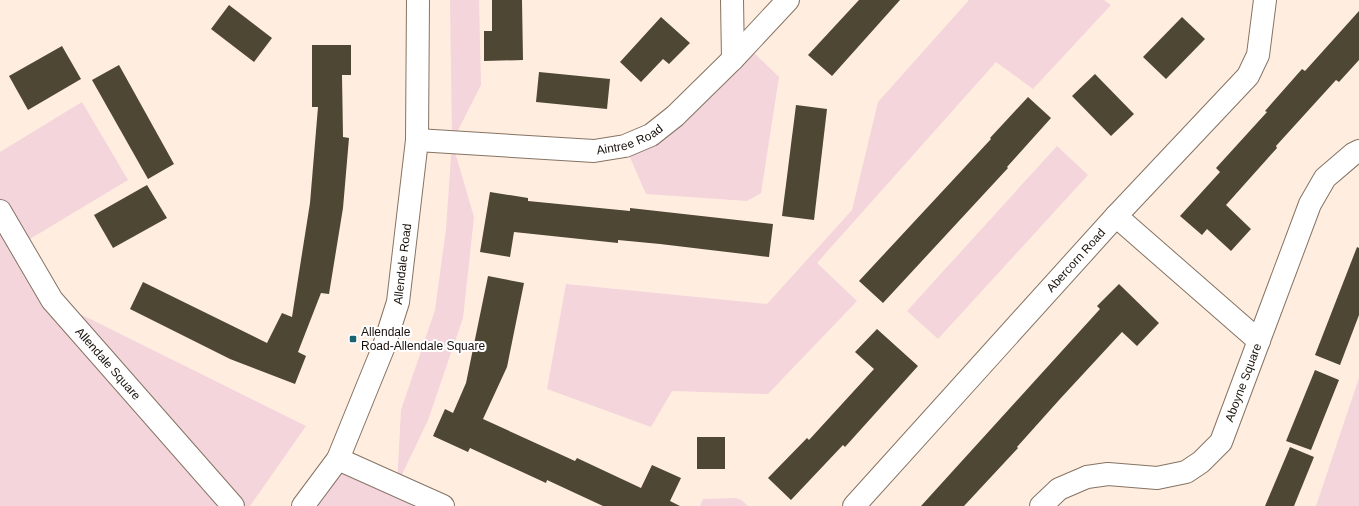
<svg xmlns="http://www.w3.org/2000/svg" width="1359" height="506" font-family="Arial,sans-serif">
	<style>
		.green { fill: #f3d5db }
		.building { fill: #4d4733 }
		.lines { fill: none; stroke-linecap: round; stroke-linejoin: round }
		.minor-casing { stroke: #857363; stroke-width: 24 }
		.tertiary-casing { stroke: #857363; stroke-width: 24 }
		.minor { stroke: #fff; stroke-width: 22 }
		.tertiary { stroke: #fff; stroke-width: 22 }
		.poi-dot { fill: #196470; stroke: #fff; stroke-width: 1.5 }
		.labels { text-anchor: middle; dominant-baseline: central; stroke-width: 4; stroke-linejoin: round; paint-order: stroke }
		.street-label { font-size: 12px; fill: #18110b; stroke: #fff }
		.poi-label { font-size: 12px; fill: #18110b; stroke: #fff; text-anchor: start }
	</style>
	<rect width="100%" height="100%" fill="#ffeee0"/>
	<!-- green -->
	<g class="green">
		<path d="M 450,0 L 479,0 L 481,85 L 452,142 L 474,217 L 463,318 L 428,420 L 397,485 L 443,506 L 303,506 L 338,459 L 397,485 L 401,410 L 435,310 L 446,229 L 452,142 Z"/>
		<path d="M 969,0 L 1104,0 L 1111,5 L 1033,89 L 996,62 L 817,263 L 857,301 L 768,394 L 672,391 L 651,427 L 547,389 L 566,284 L 767,304 L 852,210 L 878,102 Z"/>
		<path d="M 746,45 L 779,77 L 761,193 L 747,201 L 646,194 L 625,146 Z"/>
		<path d="M 82,102 L 128,180 L 20,245 L 0,211 L 0,152 Z"/>
		<path d="M 1057,146 L 1088,175 L 938,339 L 907,311 Z"/>
		<path d="M 0,213 L 52,300 L 306,426 L 250,506 L 0,506 Z"/>
		<path d="M 1359,378 L 1359,506 L 1316,506 Z"/>
		<path d="M 736,498 L 741,500 L 748,506 L 700,506 L 703,499 Z"/>
	</g>
	<!-- building -->
	<g class="building">
		<path d="M 492,0 L 522,0 L 523,60 L 484,61 L 484,31 L 492,31 Z"/>
		<path d="M 859,0 L 900,0 L 832,76 L 808,55 Z"/>
		<path d="M 229,5 L 272,38 L 254,62 L 211,29 Z"/>
		<path d="M 1359,11 L 1359,60 L 1339,82 L 1336,80 L 1276,146 L 1277,148 L 1226,205 L 1251,229 L 1231,251 L 1207,229 L 1202,235 L 1180,216 L 1220,172 L 1216,168 L 1267,112 L 1265,111 L 1302,69 L 1305,71 Z"/>
		<path d="M 661,17 L 690,43 L 669,64 L 663,59 L 641,82 L 620,62 Z"/>
		<path d="M 1182,17 L 1205,39 L 1166,79 L 1143,57 Z"/>
		<path d="M 312,45 L 351,45 L 351,75 L 342,75 L 343,137 L 349,138 L 343,208 L 329,294 L 321,293 L 298,352 L 306,356 L 295,384 L 230,359 L 130,309 L 143,282 L 267,343 L 282,313 L 292,317 L 310,203 L 318,107 L 312,107 Z"/>
		<path d="M 62,46 L 81,79 L 28,110 L 9,76 Z"/>
		<path d="M 119,65 L 174,164 L 148,179 L 92,80 Z"/>
		<path d="M 539,72 L 610,79 L 607,109 L 536,102 Z"/>
		<path d="M 1095,74 L 1134,114 L 1111,136 L 1072,96 Z"/>
		<path d="M 1028,97 L 1051,118 L 1007,167 L 1008,168 L 883,303 L 859,281 L 991,139 L 990,138 Z"/>
		<path d="M 796,105 L 827,109 L 814,220 L 782,216 Z"/>
		<path d="M 147,185 L 167,218 L 113,248 L 94,215 Z"/>
		<path d="M 490,192 L 528,198 L 528,201 L 630,211 L 630,208 L 773,224 L 769,257 L 660,244 L 618,240 L 618,243 L 514,232 L 510,257 L 480,252 Z"/>
		<path d="M 1357,247 L 1359,248 L 1359,315 L 1340,365 L 1315,355 Z"/>
		<path d="M 488,276 L 524,283 L 507,367 L 483,419 L 575,461 L 577,458 L 641,488 L 652,465 L 681,478 L 670,501 L 680,506 L 603,506 L 547,480 L 546,483 L 470,448 L 468,452 L 433,436 L 445,409 L 453,413 L 466,383 Z"/>
		<path d="M 1119,284 L 1159,323 L 1137,346 L 1122,332 L 1060,399 L 1017,447 L 1018,448 L 964,506 L 921,506 L 1100,309 L 1097,306 Z"/>
		<path d="M 877,329 L 918,366 L 845,447 L 843,445 L 791,500 L 768,478 L 807,438 L 809,440 L 874,369 L 855,352 Z"/>
		<path d="M 1315,370 L 1339,380 L 1311,450 L 1286,441 Z"/>
		<rect x="697" y="437" width="28" height="32"/>
		<path d="M 1290,447 L 1314,457 L 1294,506 L 1265,506 Z"/>
	</g>
	<g class="lines">
		<!-- minor casing -->
		<g class="minor-casing">
			<g id="minor">
				<path d="M 732,0 L 733,59"/>
				<path id="s1" d="M 417,140 L 594,151 L 625,146 L 651,135 L 675,116 L 733,59 L 788,0"/>
				<path id="s2" d="M 0,211 L 52,300 L 233,506"/>
				<path d="M 1116,216 L 1259,341"/>
				<path d="M 338,459 L 443,506"/>
				<path id="s3" d="M 854,506 L 1116,216 L 1248,76 L 1258,55 L 1265,0"/>
				<path id="s4" d="M 1041,506 L 1059,489 L 1087,477 L 1108,474 L 1157,478 L 1186,472 L 1201,462 L 1221,442 L 1310,204 L 1325,178 L 1353,154 L 1359,151"/>
			</g>
		</g>
		<!-- tertiary casing -->
		<g class="tertiary-casing">
			<g id="tertiary">
				<path id="s5" d="M 303,506 L 338,459 L 384,346 L 398,302 L 417,140 L 418,0"/>
			</g>
		</g>
		<!-- minor -->
		<use href="#minor" class="minor"/>
		<!-- tertiary -->
		<use href="#tertiary" class="tertiary"/>
	</g>
	<!-- markers -->
	<rect class="poi-dot" x="349" y="335" width="8" height="8" rx="2"/>
	<g class="labels">
		<!-- street labels -->
		<g class="street-label">
			<text stroke="none"><textPath href="#s1" startOffset="215">Aintree Road</textPath></text>
			<text stroke="none"><textPath href="#s3" startOffset="331">Abercorn Road</textPath></text>
			<text stroke="none"><textPath href="#s5" startOffset="265">Allendale Road</textPath></text>
			<text stroke="none"><textPath href="#s2" startOffset="188">Allendale Square</textPath></text>
			<text stroke="none"><textPath href="#s4" startOffset="265">Aboyne Square</textPath></text>
		</g>
		<!-- poi labels -->
		<g class="poi-label">
			<text x="361" y="332">Allendale<tspan x="361" dy="14">Road-Allendale Square</tspan></text>
		</g>
	</g>
</svg>
